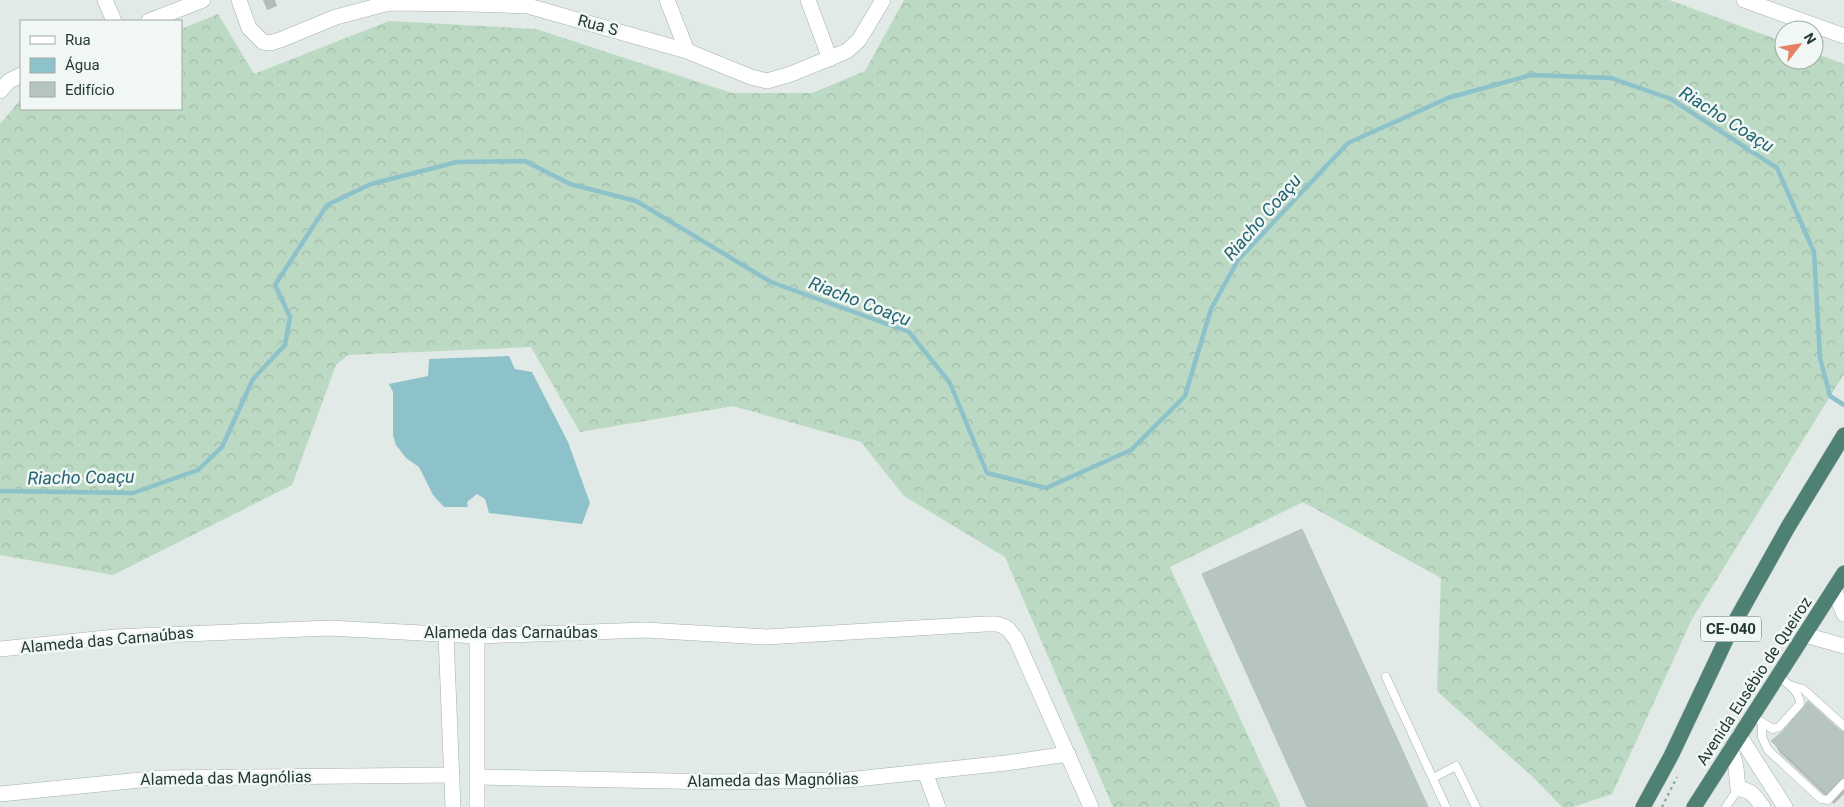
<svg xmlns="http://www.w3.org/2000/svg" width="1844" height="807" font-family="Roboto,sans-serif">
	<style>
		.forest { fill: url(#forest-crowns) }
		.water { fill: #8ec2cb }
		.shadow { fill: #0003 }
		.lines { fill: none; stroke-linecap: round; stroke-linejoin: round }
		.stream { stroke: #8ec2cb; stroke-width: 4.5 }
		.building { fill: #b7c5bf; stroke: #b4c3bd }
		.service-casing { stroke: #a4b1ad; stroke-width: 9 }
		.minor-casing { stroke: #a4b1ad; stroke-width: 16 }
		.tertiary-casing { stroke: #a4b1ad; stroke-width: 16 }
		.trunk-casing { stroke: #bdc4c2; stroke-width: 16 }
		.path { stroke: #84ab9e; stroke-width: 2.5; stroke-dasharray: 2.5 4; stroke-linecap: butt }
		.service { stroke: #fff; stroke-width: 8 }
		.minor { stroke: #fff; stroke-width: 15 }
		.tertiary { stroke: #fff; stroke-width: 15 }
		.trunk { stroke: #4e8073; stroke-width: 15 }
		.labels { text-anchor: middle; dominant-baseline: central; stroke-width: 5; stroke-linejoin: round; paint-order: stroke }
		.shield { fill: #f1f7f4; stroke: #61726d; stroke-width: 1 }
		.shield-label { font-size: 15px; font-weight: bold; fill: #233933 }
		.street-label { font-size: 16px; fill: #233933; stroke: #f1f7f4 }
		.water-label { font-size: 18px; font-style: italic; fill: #236470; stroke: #f1f7f4 }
	</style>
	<defs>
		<pattern id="forest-crowns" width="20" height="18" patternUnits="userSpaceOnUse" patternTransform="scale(1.25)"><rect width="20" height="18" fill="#bcdac3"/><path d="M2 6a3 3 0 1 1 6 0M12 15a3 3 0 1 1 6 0" fill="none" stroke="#a1bca8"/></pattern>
	</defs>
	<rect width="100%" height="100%" fill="#e1eae6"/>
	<!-- forest -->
	<path class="forest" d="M 904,0 L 1669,0 L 1784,42 L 1784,60 L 1814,60 L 1814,53 L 1844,64 L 1844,374 L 1692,619 L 1612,794 L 1573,807 L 1562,807 L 1535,779 L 1437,691 L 1441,578 L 1303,502 L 1170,567 L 1281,807 L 1113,807 L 1005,557 L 904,496 L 861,442 L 733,406 L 580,432 L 531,347 L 348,355 L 336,365 L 292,485 L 113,575 L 0,555 L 0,124 L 21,99 L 21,109 L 181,109 L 181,29 L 218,14 L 254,74 L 389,21 L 536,29 L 732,93 L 812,93 L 865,71 Z"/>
	<!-- water -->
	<path class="water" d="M 509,356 L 515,369 L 532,372 L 568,442 L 590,503 L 582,524 L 489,513 L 485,499 L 477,494 L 467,502 L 468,507 L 444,507 L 433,495 L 419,467 L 406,458 L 396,445 L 393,435 L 393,392 L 389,384 L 428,376 L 429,359 Z"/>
	<!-- shadow -->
	<g class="shadow">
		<path d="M 263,0 L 275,0 L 277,6 L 267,10 Z"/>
		<path d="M 1302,531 L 1307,540 L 1428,807 L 1309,807 Z"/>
		<path d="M 1840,731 L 1844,732 L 1844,794 L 1834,804 L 1780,753 L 1773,741 Z"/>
	</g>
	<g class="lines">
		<!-- stream -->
		<path class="stream" d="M 0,491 L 133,493 L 198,470 L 222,447 L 253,379 L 285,345 L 290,317 L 275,285 L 327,205 L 371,184 L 457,162 L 525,161 L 570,184 L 636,201 L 771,282 L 909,332 L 950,383 L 987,473 L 1046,488 L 1131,450 L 1185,396 L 1211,309 L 1238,260 L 1348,143 L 1448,98 L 1531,75 L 1611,78 L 1671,99 L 1777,168 L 1814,252 L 1820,358 L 1830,396 L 1844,405"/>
	</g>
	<!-- building -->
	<g class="building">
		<path d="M 1302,529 L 1428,807 L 1307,807 L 1202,574 Z"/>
		<path d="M 1808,701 L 1840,730 L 1844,732 L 1844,778 L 1840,779 L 1827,793 L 1771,741 L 1783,731 Z"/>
	</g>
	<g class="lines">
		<!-- service casing -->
		<g class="service-casing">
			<g id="service">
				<path d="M 1386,677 L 1446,807"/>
				<path d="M 1790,685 L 1803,689 L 1844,726"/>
				<path d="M 1760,721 L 1773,729 L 1779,727 L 1800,704 C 1800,692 1787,683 1778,676"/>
				<path d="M 1762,723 L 1762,737 L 1768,750 L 1821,799 L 1828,800 L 1844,783"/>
				<path d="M 1433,778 L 1456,766 L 1476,807"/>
				<path d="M 1726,807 L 1738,789"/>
			</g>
		</g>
		<!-- minor casing -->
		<g class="minor-casing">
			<g id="minor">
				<path d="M 105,0 L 114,21"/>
				<path d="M 239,0 L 249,28 L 263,42 L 270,43 L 280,40 L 336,17 L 389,3 L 471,4 L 528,6 L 687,51 L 751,77 L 767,81 L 791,74 L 847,51 L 859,40 L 883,0"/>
				<path d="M 667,0 L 687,51"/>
				<path d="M 808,0 L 830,59"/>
				<path d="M 149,21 L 203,0"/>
				<path d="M 0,91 L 9,81 L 21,75"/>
				<path d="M 1834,589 L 1844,614"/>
				<path d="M 446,635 L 453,807"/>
				<path d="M 1805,635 L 1844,646"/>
				<path d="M 0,649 L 115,637 L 329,628 L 477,636 L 645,630 L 766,637 L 985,624 L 997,624 L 1003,626 L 1008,629 L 1016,639 L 1091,807"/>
				<path d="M 1739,735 L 1785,807"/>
				<path d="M 1731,748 L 1736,767 L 1738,789 C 1750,788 1756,798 1763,807"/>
				<path d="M 925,772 L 938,807"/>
				<path d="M 478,777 L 718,782 L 847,780 L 1006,763 L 1068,754"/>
				<path d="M 0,794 L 161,778 L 452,775"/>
				<path d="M 477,807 L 477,636"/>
			</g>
		</g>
		<!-- tertiary casing -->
		<g class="tertiary-casing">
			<path id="tertiary" d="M 1744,0 L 1844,36"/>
		</g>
		<!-- trunk casing -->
		<g class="trunk-casing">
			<g id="trunk">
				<path d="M 1643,807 L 1671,756 L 1732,627 L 1788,527 L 1844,435"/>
				<path d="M 1694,807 L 1844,573"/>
			</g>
		</g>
		<!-- path -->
		<path class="path" d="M 1662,807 L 1677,777"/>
		<!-- service -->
		<use href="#service" class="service"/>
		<!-- minor -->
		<use href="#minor" class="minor"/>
		<!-- tertiary -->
		<use href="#tertiary" class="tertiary"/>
		<!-- trunk -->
		<use href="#trunk" class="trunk"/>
	</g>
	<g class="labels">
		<!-- shield labels -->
		<rect class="shield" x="1701" y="616.5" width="60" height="25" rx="4"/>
		<g class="shield-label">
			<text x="1731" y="629">CE-040</text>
		</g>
		<!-- street labels -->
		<g class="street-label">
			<text transform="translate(598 25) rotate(15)">Rua S</text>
			<text x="511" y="632">Alameda das Carnaúbas</text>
			<text transform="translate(107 640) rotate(-5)">Alameda das Carnaúbas</text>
			<text transform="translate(1754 681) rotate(-57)">Avenida Eusébio de Queiroz</text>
			<text transform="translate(226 778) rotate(-1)">Alameda das Magnólias</text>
			<text transform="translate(773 780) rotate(-1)">Alameda das Magnólias</text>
		</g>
		<!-- water labels -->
		<g class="water-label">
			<text transform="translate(1727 119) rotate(32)">Riacho Coaçu</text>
			<text transform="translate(1262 217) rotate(-49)">Riacho Coaçu</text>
			<text transform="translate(860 301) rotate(21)">Riacho Coaçu</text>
			<text transform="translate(81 477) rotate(-1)">Riacho Coaçu</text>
		</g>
	</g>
	<!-- legend -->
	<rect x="20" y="20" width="162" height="90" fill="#f1f7f4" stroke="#9faba7"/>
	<rect x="30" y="36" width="25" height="8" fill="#ffffff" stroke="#9faba7"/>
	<text x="65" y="45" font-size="15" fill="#233933">Rua</text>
	<rect x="30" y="58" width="25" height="15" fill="#8ec2cb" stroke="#9faba7"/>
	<text x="65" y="70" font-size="15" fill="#233933">Água</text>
	<rect x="30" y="82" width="25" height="15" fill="#b7c5bf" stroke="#9faba7"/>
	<text x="65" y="95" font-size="15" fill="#233933">Edifício</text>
	<!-- north arrow -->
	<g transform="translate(1799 45) rotate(59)"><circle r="24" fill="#f1f7f4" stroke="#9faba7"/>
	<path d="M0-4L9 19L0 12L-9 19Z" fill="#e58264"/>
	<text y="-8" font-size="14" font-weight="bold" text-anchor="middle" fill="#233933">N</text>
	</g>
</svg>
